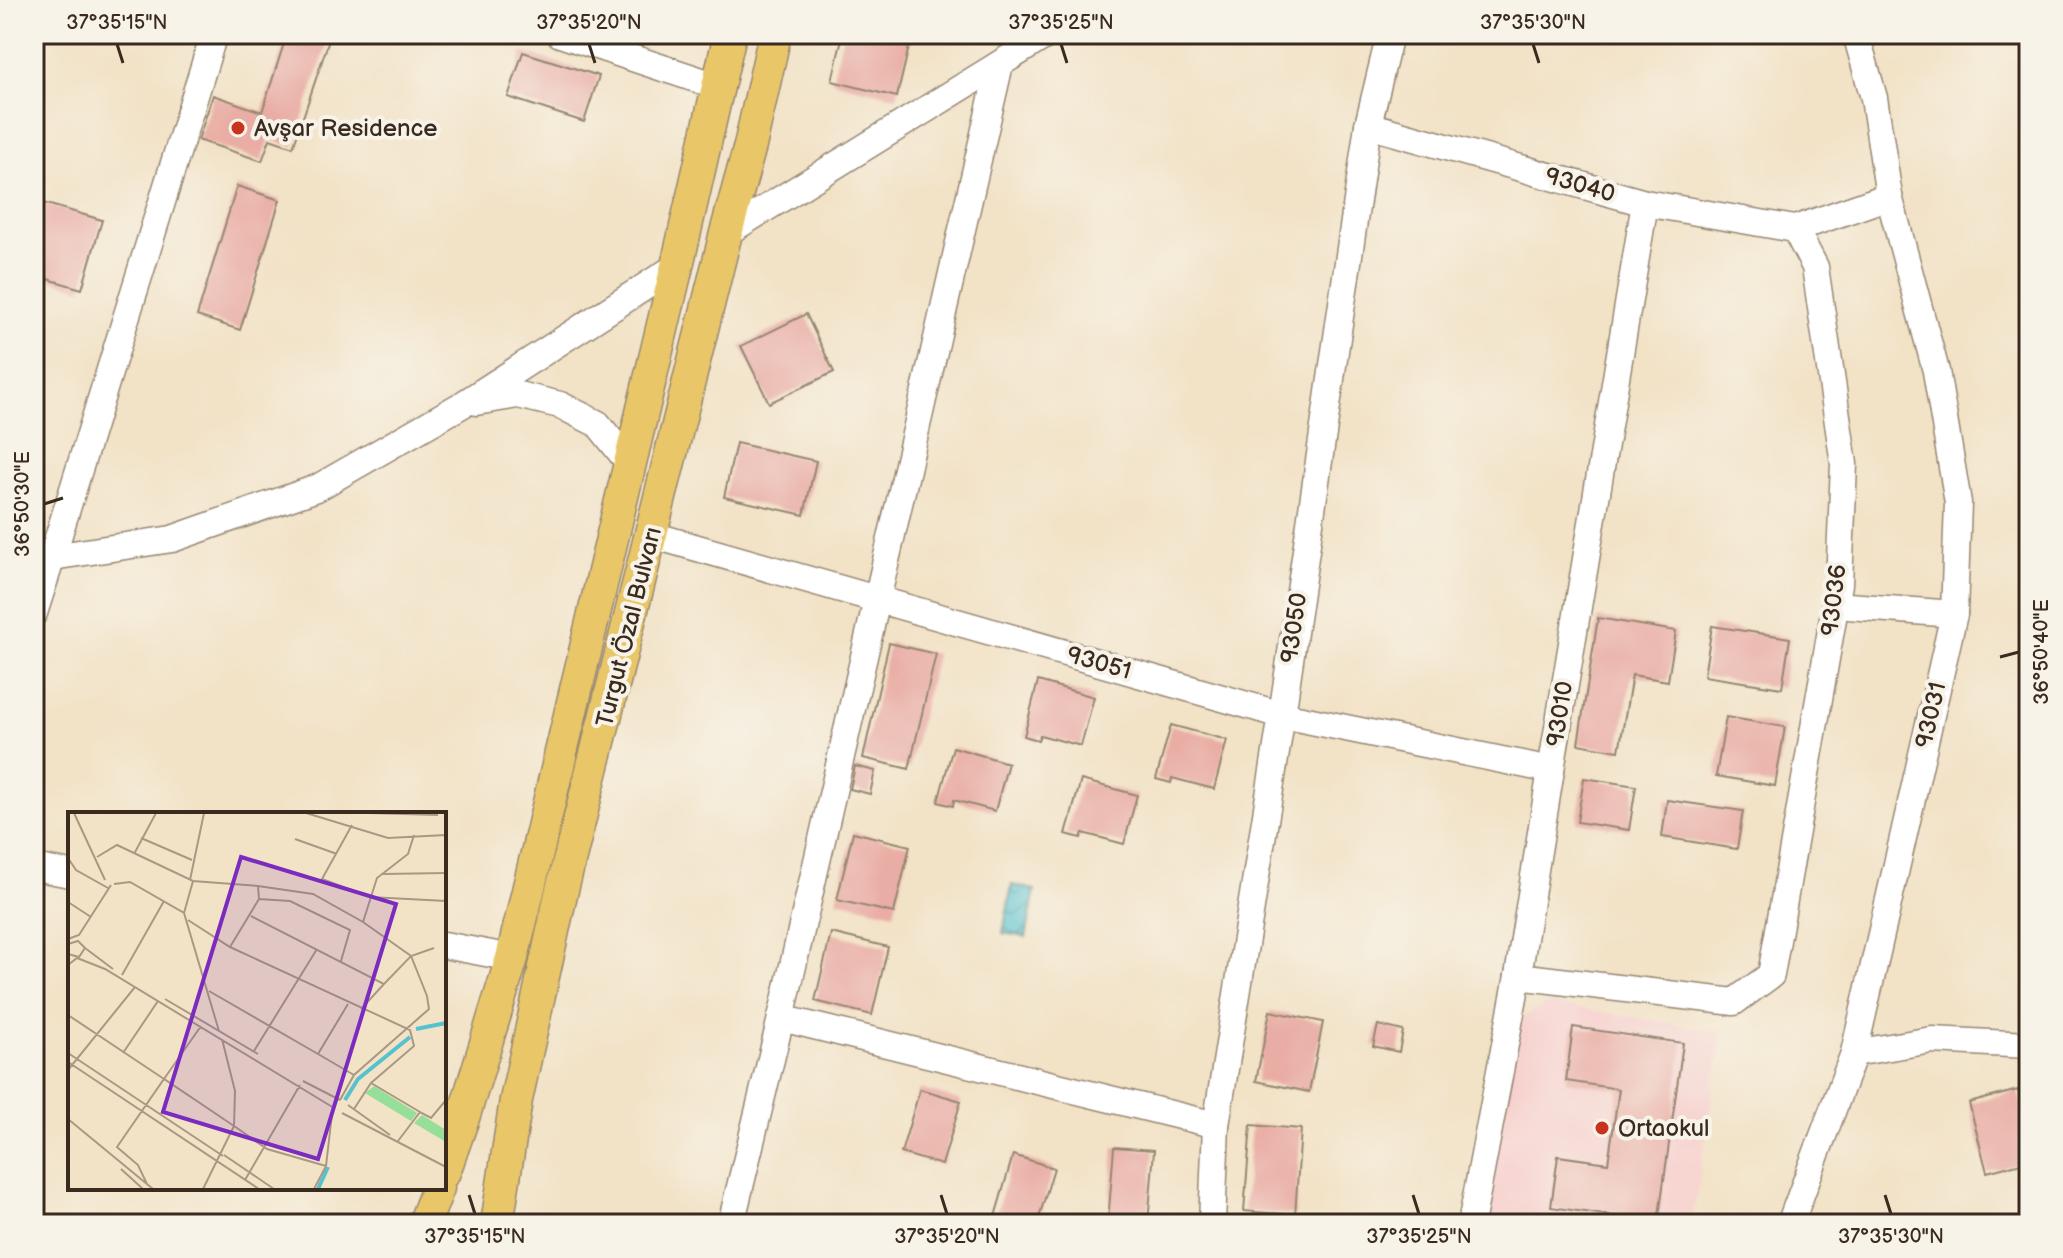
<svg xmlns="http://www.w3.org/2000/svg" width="2063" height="1258" font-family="'Balsamiq Sans',sans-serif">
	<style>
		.built { fill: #f7d0ce }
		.water { fill: url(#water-waves); stroke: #487677; stroke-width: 2 }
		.building { fill: #e9ada5 }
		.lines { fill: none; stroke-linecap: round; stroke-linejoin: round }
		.minor-casing { stroke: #968672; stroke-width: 29 }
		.major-casing { stroke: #968672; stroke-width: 35 }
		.minor { stroke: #fff; stroke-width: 26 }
		.major { stroke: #e9c769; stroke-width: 32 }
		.ticks { fill: none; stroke: #3b2a1e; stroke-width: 3 }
		.poi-dot { fill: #c8321e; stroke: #f7f3e8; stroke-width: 3 }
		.labels { text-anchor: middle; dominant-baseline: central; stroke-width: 8; stroke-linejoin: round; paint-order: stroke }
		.poi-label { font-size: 24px; fill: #3b2a1e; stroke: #f7f3e8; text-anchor: start }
		.street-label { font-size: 24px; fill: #3b2a1e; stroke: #f7f3e8 }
		.inset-river { fill: none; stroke: #56c2d0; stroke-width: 4 }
		.inset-road { fill: none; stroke: #a99883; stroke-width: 2 }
		.view { fill: #7b2cbf; fill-opacity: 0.15; stroke: #7b2cbf; stroke-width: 4 }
		.inset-edge { fill: none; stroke: #3b2a1e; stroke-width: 4 }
		.neatline { fill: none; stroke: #3b2a1e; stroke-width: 3 }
		.ticks-label { font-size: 20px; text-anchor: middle; fill: #3b2a1e }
	</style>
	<defs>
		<pattern id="water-waves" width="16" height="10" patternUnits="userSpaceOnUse" patternTransform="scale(2)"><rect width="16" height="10" fill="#56c2d0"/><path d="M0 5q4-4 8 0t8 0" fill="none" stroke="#489ea8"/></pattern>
	</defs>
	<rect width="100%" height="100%" fill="#f7f3e8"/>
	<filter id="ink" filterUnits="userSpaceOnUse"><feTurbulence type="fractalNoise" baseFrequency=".0125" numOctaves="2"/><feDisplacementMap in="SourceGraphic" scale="16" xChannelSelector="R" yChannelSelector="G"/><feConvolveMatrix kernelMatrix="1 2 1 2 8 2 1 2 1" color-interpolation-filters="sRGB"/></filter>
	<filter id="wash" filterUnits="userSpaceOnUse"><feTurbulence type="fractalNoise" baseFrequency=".006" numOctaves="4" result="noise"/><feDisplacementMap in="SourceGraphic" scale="32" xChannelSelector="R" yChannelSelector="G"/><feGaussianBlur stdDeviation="1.8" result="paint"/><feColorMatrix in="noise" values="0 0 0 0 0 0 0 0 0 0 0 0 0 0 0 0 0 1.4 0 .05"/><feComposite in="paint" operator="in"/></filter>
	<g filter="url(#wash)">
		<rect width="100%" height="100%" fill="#f2e2c6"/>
		<!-- built -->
		<path class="built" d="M 1549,1003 L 1722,1032 L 1692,1224 L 1481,1224 L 1516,1021 Z"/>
		<!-- water -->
		<path class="water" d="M 1012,885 L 1035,890 L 1026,937 L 1003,933 Z"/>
		<g id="blocks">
			<!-- building -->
			<g class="building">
				<path d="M 287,34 L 331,34 L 293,147 L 270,139 L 262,161 L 198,140 L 213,95 L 262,112 Z"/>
				<path d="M 843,34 L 912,34 L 897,97 L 832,81 Z"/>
				<path d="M 523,52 L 599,76 L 584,122 L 508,97 Z"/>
				<path d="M 237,186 L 280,200 L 240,330 L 197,316 Z"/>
				<path d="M 43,203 L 102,220 L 82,289 L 34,275 L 34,234 Z"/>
				<path d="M 806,314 L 834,372 L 769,403 L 741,346 Z"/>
				<path d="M 736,443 L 816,461 L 804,515 L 724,497 Z"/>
				<path d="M 1598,618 L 1676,631 L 1668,681 L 1632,675 L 1619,751 L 1578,744 Z"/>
				<path d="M 1712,626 L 1790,638 L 1782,688 L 1704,676 Z"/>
				<path d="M 889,643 L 936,654 L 909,769 L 863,758 Z"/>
				<path d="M 1038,681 L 1094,697 L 1081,746 L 1040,735 L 1038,740 L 1024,736 Z"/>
				<path d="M 1726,717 L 1785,727 L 1775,786 L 1716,776 Z"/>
				<path d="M 1171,725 L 1227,740 L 1214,789 L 1172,778 L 1171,783 L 1156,779 Z"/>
				<path d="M 953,747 L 1008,763 L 995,811 L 954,800 L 953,806 L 938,802 Z"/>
				<path d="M 855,766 L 875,771 L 870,794 L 850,789 Z"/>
				<path d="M 1584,778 L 1636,786 L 1629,830 L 1577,822 Z"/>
				<path d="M 1081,780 L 1137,795 L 1124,844 L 1083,833 L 1081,838 L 1066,834 Z"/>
				<path d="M 1667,800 L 1743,811 L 1737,849 L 1662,837 Z"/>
				<path d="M 853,832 L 910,846 L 894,913 L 837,900 Z"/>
				<path d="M 831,933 L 888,947 L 872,1015 L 815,1001 Z"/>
				<path d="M 1270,1011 L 1323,1022 L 1309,1092 L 1256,1081 Z"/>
				<path d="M 1378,1025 L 1403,1031 L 1399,1052 L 1373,1046 Z"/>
				<path d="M 1573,1027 L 1683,1043 L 1658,1223 L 1551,1207 L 1558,1156 L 1608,1163 L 1619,1089 L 1566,1081 Z"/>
				<path d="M 920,1089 L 961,1101 L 942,1165 L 901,1153 Z"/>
				<path d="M 2018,1090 L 2029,1132 L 2029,1161 L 1987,1172 L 1969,1103 Z"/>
				<path d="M 1251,1125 L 1301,1129 L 1295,1215 L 1244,1211 Z"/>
				<path d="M 1114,1147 L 1154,1150 L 1148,1224 L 1108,1223 Z"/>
				<path d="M 1013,1155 L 1054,1168 L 1037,1224 L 1009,1224 L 994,1220 Z"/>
			</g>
		</g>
	</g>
	<g filter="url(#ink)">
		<use href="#blocks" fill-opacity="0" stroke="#968672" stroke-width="2"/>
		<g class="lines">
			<!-- minor casing -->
			<g class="minor-casing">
				<g id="minor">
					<path d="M 214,34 L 52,557 L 172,539 L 317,488 L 465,403 L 677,266"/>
					<path d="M 560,34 L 717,86"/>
					<path d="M 1368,125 L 1645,203 L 1795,229 L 1889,196 L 1874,98 L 1856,34"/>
					<path d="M 726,233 L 1048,34"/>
					<path d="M 476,402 L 518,395 L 560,405 L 598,424 L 630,464"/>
					<path d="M 652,535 L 1282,715 L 1551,770"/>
					<path d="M 34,559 L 52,557 L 34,613"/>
					<path d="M 1835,605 L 1954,614"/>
					<path d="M 34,867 L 70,874"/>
					<path d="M 444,945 L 512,958"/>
					<path d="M 1518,976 L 1734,1002 L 1771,975 L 1839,584 L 1844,464 L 1815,267 L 1795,229"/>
					<path d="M 781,1018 L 1000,64"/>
					<path d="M 1854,1053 L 1932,1040 L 2029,1045"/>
					<path d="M 731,1224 L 781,1018 L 1216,1125"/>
					<path d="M 1212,1224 L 1216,1125 L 1282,715 L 1368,125 L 1390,34"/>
					<path d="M 1471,1224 L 1518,976 L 1551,770 L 1645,203"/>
					<path d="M 1790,1224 L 1854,1053 L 1954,614 L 1958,503 L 1936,371 L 1889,196"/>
				</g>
			</g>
			<!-- major casing -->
			<g class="major-casing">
				<g id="major">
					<path d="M 444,1172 L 464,1115 L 512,958 L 677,266 L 730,34"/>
					<path d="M 424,1224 L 438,1188"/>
					<path d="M 497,1224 L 516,1100 L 561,894 L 726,233 L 750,146 L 775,34"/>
				</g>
			</g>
			<!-- minor -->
			<use href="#minor" class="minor"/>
			<!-- major -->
			<use href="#major" class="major"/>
		</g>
	</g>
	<!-- ticks -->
	<path class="ticks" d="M 117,44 L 123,63M 589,44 L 595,63M 1061,44 L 1067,63M 1533,44 L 1539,63M 44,504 L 63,498M 2000,657 L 2019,652M 469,1195 L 475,1214M 941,1195 L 947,1214M 1413,1195 L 1419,1214M 1885,1195 L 1891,1214"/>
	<!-- markers -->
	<g class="poi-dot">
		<circle cx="238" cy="128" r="8"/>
		<circle cx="1602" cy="1128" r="8"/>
	</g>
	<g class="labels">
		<!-- poi labels -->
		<g class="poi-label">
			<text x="254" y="128">Avşar Residence</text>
			<text x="1618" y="1128">Ortaokul</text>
		</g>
		<!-- street labels -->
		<g class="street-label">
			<text transform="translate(1580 185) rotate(16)">93040</text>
			<text transform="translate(1834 600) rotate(-83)">93036</text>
			<text transform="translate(629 627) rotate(-76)">Turgut Özal Bulvarı</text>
			<text transform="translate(1294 628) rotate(-82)">93050</text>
			<text transform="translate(1099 663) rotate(16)">93051</text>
			<text transform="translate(1560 714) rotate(-81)">93010</text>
			<text transform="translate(1931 715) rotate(-77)">93031</text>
		</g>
	</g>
	<!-- overview -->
	<g transform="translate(68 812)">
		<rect width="378" height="378" fill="#f2e2c6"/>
		<path d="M 306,274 L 349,301 L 343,309 L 297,281 ZM 354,303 L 378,318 L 378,330 L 346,311 Z" fill="#95df9b"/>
		<path class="inset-river" d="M 348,217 L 378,211M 277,288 L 290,267 L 342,225M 250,377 L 260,355"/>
		<path class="inset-road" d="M 6,1 L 37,68M 238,1 L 320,26 L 378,23M 301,1 L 370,3M 284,13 L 254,67 L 302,85 L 378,89M 73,26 L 124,48M 227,27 L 269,42M 66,42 L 88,1M 29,45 L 49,33 L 125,69 L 190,74 L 191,87 L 162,135M 0,46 L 8,58 L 40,76M 315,62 L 378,61M 122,68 L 136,1M 46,72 L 62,70 L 116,101 L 151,219M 190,74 L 245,82 L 295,110 L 343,144 L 359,184 L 361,197 L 286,263 L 272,288M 191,87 L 222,89 L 282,118 L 273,149M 0,90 L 23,105M 116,101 L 125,69M 183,104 L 316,172 L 293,197M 120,108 L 162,135 L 342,218 L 346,234 L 303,271 L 286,297M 295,110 L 309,66 L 340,42 L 346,23M 0,127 L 11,123 L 43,73M 0,132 L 10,129 L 17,136 L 11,145 L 0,142M 17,136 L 45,157M 0,153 L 9,146 L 37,157 L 266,296M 54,163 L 96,89M 316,172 L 343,144 L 366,136M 141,179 L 250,242M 97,187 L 190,242M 280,192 L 250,242 L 286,263M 0,203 L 96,267 L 133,214M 186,239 L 249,137M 0,241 L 155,344M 55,241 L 90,189M 0,250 L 191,377M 0,258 L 67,175M 235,269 L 272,288M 303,271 L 352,300M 280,293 L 322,323M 274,301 L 378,355M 0,307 L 85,377M 330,329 L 352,300 L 363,306 L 378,288M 156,343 L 206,377M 53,357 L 75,377M 177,368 L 232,273M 79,372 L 70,353 L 49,335 L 96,267 L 166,314 L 167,279 L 154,227M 135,377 L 166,314 L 199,337 L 258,354M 246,377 L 258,354 L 264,302"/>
		<path class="view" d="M 173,45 L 328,92 L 250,347 L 95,300 Z"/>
		<rect width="378" height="378" class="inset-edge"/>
	</g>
	<!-- margin -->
	<rect width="2063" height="1258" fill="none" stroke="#f7f3e8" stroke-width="88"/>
	<rect x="44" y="44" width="1975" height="1170" class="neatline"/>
	<g class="ticks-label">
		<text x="117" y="29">37°35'15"N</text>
		<text x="589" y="29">37°35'20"N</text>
		<text x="1061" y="29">37°35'25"N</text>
		<text x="1533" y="29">37°35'30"N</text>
		<text transform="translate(22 504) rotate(-90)" y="7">36°50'30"E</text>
		<text transform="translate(2041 652) rotate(-90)" y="7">36°50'40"E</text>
		<text x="475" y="1243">37°35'15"N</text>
		<text x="947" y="1243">37°35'20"N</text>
		<text x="1419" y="1243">37°35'25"N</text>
		<text x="1891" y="1243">37°35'30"N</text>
	</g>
</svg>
